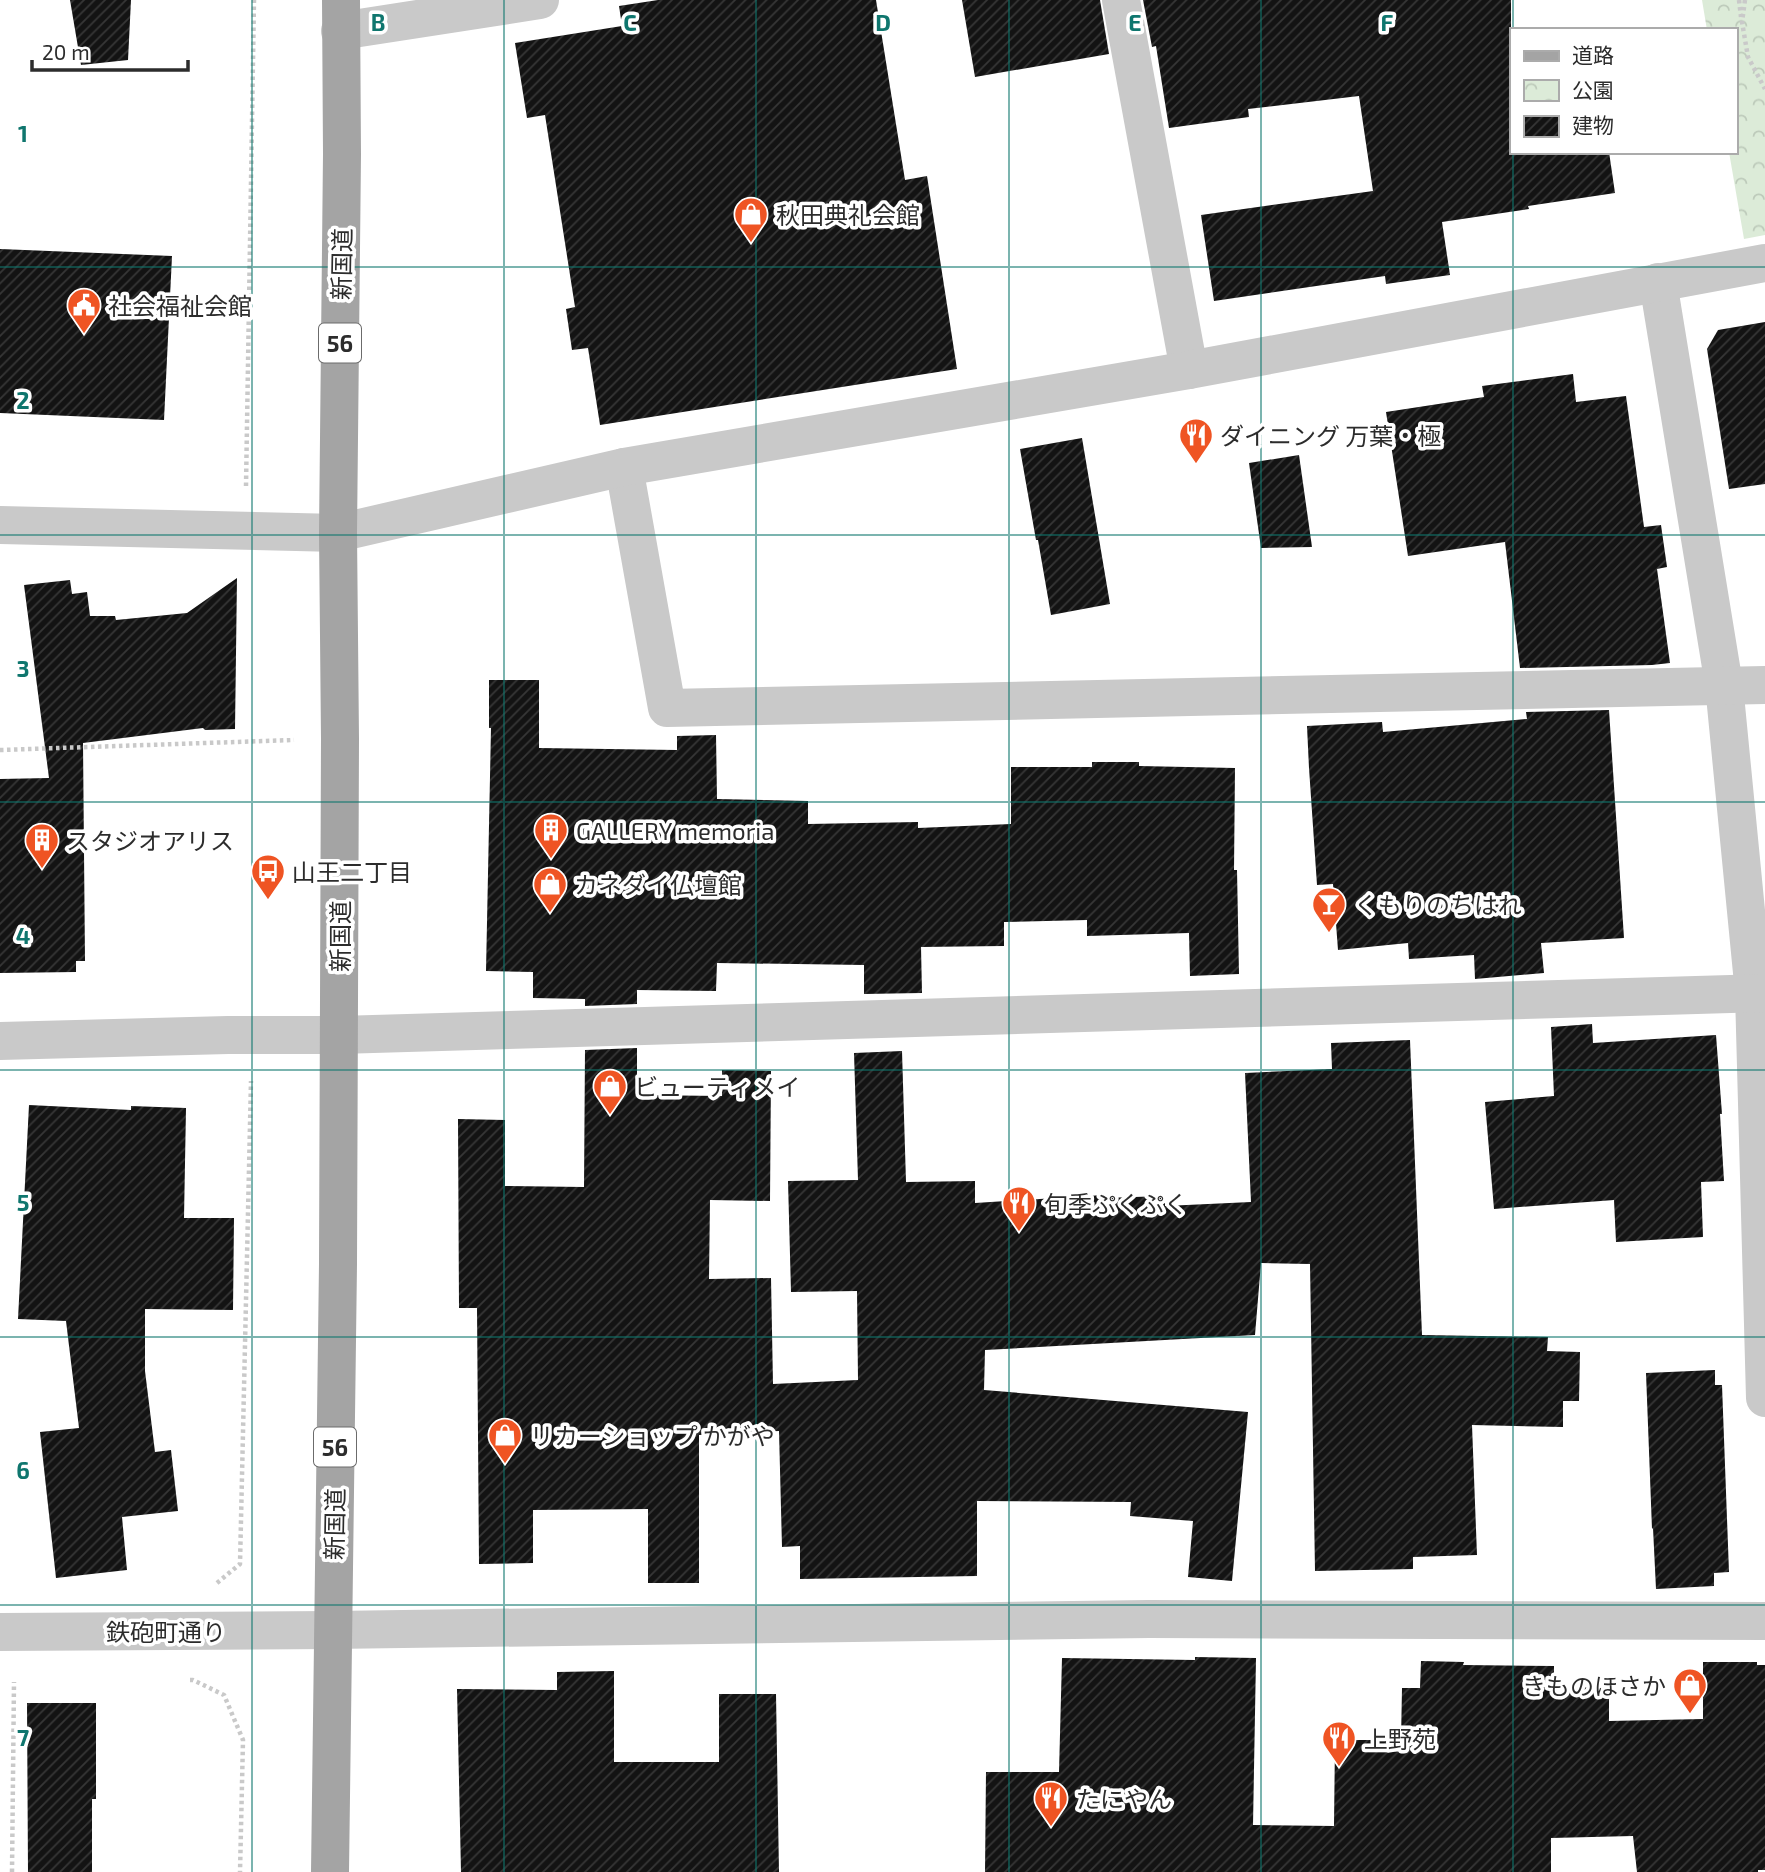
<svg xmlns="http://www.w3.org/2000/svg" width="1765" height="1872" font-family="'Exo 2','Noto Sans JP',sans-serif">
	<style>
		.park { fill: url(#park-crowns) }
		.building { fill: url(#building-hatch) }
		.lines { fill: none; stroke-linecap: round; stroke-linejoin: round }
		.path { stroke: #c9c9c9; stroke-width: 4.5; stroke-dasharray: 3.5 3.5; stroke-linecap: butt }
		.minor { stroke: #c9c9c9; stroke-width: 38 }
		.tertiary { stroke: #c9c9c9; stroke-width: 38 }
		.primary { stroke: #a4a4a4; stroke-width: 38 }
		.grid { fill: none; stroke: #0f766e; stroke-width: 2; stroke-opacity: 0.55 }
		.labels { text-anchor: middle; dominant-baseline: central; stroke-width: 7; stroke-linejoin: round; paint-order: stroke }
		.shield { fill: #fff; stroke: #6b6b6b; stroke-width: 2 }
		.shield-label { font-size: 23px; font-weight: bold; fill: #2c2c2c }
		.poi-label { font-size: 24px; fill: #2c2c2c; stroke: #fff; text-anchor: start }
		.street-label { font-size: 24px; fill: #2c2c2c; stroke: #fff }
		.grid-label { font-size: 23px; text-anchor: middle; font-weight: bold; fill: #0f766e; stroke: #fff; stroke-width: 7; stroke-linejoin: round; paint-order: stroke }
	</style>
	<defs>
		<pattern id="park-crowns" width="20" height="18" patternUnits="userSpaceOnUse" patternTransform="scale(1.75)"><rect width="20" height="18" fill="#dcebd8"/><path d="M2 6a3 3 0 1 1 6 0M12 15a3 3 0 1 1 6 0" fill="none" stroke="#bdcaba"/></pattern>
		<pattern id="building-hatch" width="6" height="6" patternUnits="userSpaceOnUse" patternTransform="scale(1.75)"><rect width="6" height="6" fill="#131313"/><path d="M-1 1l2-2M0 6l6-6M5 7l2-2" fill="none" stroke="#363636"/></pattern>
	</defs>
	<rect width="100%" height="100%" fill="#fff"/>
	<!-- park -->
	<path class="park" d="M 1702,0 L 1765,0 L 1765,235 L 1744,239 L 1729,152 L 1735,152 L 1735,30 L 1707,30 Z"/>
	<!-- building -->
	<g class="building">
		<path d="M 70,0 L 131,0 L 128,60 L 81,65 Z"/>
		<path d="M 658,0 L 876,0 L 905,180 L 927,176 L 957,369 L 600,425 L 588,348 L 572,350 L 566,309 L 575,307 L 545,115 L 527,118 L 515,43 L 622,26 L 619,6 Z"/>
		<path d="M 962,0 L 1100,0 L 1109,54 L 975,77 Z"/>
		<path d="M 1143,0 L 1511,0 L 1511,152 L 1609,152 L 1615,193 L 1528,206 L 1529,209 L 1442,222 L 1450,275 L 1386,284 L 1385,276 L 1214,301 L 1201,215 L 1373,191 L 1359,96 L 1248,109 L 1249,117 L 1169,128 L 1156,46 L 1152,47 Z"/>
		<path d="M 0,249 L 172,256 L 164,420 L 0,413 Z"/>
		<path d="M 1765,322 L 1765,484 L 1729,489 L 1707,349 L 1718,330 Z"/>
		<path d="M 1573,374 L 1576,402 L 1626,396 L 1644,527 L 1661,525 L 1667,567 L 1657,569 L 1670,663 L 1652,665 L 1520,668 L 1505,542 L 1408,556 L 1386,412 L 1484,397 L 1482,386 Z"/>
		<path d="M 1082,438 L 1110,604 L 1051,615 L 1038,540 L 1036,540 L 1020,449 Z"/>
		<path d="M 1299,455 L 1312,547 L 1261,548 L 1249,463 Z"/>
		<path d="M 237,578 L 235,729 L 205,730 L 203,728 L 83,743 L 85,961 L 76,961 L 76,972 L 0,973 L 0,779 L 49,778 L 24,585 L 70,580 L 72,594 L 87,592 L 90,616 L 115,616 L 116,620 L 187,613 Z"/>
		<path d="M 489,680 L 539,680 L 539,748 L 677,750 L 677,736 L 716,735 L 717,799 L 808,801 L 808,824 L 918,822 L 918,828 L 1011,824 L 1011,767 L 1092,767 L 1092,762 L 1139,762 L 1139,766 L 1235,768 L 1234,870 L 1237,870 L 1239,974 L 1190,976 L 1189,933 L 1087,936 L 1087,920 L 1004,922 L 1004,946 L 921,947 L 922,993 L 864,994 L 864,965 L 717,963 L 716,991 L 637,990 L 637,1004 L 585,1006 L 585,999 L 533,998 L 533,972 L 486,971 L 491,728 L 489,728 Z"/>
		<path d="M 1609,710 L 1624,938 L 1541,943 L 1544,973 L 1475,979 L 1474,955 L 1409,959 L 1408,943 L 1338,950 L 1333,884 L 1317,885 L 1309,768 L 1307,726 L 1382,722 L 1383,732 L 1527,719 L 1526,712 Z"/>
		<path d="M 1592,1024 L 1593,1043 L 1716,1035 L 1722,1114 L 1720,1114 L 1724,1181 L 1701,1182 L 1703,1237 L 1616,1242 L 1614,1200 L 1494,1209 L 1485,1102 L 1554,1096 L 1551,1027 Z"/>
		<path d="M 1410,1040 L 1422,1335 L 1548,1337 L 1547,1351 L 1580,1352 L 1579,1401 L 1563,1401 L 1563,1427 L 1472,1425 L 1477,1555 L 1413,1557 L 1413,1569 L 1315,1571 L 1310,1264 L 1261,1263 L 1255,1335 L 985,1350 L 984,1390 L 1248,1412 L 1232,1581 L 1188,1577 L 1193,1521 L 1130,1516 L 1131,1502 L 977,1501 L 977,1576 L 800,1579 L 800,1546 L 782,1547 L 779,1431 L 699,1435 L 699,1583 L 648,1583 L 648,1509 L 533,1510 L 533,1563 L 479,1564 L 477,1308 L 459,1308 L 458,1119 L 505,1120 L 505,1186 L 584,1187 L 585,1050 L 637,1048 L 637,1095 L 722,1096 L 722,1070 L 771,1071 L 770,1201 L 710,1200 L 709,1279 L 771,1278 L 773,1384 L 858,1380 L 857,1291 L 791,1292 L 788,1181 L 858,1180 L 854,1053 L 902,1051 L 906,1182 L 975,1181 L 975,1203 L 1103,1195 L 1103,1198 L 1165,1196 L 1165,1206 L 1251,1202 L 1245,1073 L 1332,1069 L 1331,1043 Z"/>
		<path d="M 29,1105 L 131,1110 L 131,1106 L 186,1108 L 184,1218 L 234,1218 L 233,1310 L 145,1309 L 145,1371 L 155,1452 L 171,1450 L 178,1511 L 122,1517 L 127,1570 L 56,1578 L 40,1432 L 79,1428 L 66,1321 L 18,1319 Z"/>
		<path d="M 1715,1370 L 1715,1385 L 1722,1385 L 1729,1572 L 1714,1573 L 1714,1586 L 1656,1589 L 1653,1528 L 1652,1529 L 1646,1373 Z"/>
		<path d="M 1195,1657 L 1256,1658 L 1253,1825 L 1334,1826 L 1335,1740 L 1401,1740 L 1402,1688 L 1420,1688 L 1421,1661 L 1464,1662 L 1463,1665 L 1554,1666 L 1554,1688 L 1609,1687 L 1609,1721 L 1703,1719 L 1703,1662 L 1757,1662 L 1757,1665 L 1765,1665 L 1765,1870 L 1758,1870 L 1758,1872 L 1637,1872 L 1633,1836 L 1551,1838 L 1551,1872 L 985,1872 L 986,1772 L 1059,1772 L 1062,1658 L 1195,1660 Z"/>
		<path d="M 614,1671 L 614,1762 L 719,1762 L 719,1694 L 776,1694 L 779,1872 L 461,1872 L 457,1689 L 557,1690 L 557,1672 Z"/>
		<path d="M 27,1703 L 96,1703 L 96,1799 L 92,1799 L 92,1872 L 28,1872 Z"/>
	</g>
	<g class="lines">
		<!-- path -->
		<g class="path">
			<path d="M 1739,0 L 1741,17"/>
			<path d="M 1745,0 L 1742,22 L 1748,57 L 1765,89"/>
			<path d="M 246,486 L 254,0"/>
			<path d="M 0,750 L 294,740"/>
			<path d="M 217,1583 L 240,1564 L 251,1081"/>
			<path d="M 190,1680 L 193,1680 L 224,1695 L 243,1740 L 240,1872"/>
			<path d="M 12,1872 L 14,1682"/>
		</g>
		<!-- minor -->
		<g class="minor">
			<path d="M 1121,0 L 1189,370"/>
			<path d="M 340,31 L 540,0"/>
			<path d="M 1658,282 L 1724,685 L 1754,993 L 1765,1398"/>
			<path d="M 624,467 L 667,708 L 1765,685"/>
			<path d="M 0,1041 L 228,1035 L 339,1035 L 1765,993"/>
		</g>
		<!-- tertiary -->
		<g class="tertiary">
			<path d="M 0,525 L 338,533 L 624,467 L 1189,370 L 1765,263"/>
			<path d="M 0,1632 L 332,1630 L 1149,1619 L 1765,1621"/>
		</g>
		<!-- primary -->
		<path class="primary" d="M 330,1872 L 338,1264 L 340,739 L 338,533 L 342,154 L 341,0"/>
	</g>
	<!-- grid -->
	<path class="grid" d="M 252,0 L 252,1872M 504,0 L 504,1872M 756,0 L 756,1872M 1009,0 L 1009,1872M 1261,0 L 1261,1872M 1513,0 L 1513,30M 1513,152 L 1513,1872M 0,267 L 1765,267M 0,535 L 1765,535M 0,802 L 1765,802M 0,1070 L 1765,1070M 0,1337 L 1765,1337M 0,1605 L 1765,1605"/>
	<!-- icons -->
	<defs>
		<g id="shop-pin" transform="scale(1.75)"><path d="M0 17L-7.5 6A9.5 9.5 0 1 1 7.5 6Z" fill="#ef5423" stroke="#fff"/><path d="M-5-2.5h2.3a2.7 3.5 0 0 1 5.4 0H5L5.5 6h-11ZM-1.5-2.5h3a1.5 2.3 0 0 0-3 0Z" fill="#fff"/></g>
		<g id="civic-pin" transform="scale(1.75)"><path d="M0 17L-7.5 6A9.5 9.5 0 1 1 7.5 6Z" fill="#ef5423" stroke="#fff"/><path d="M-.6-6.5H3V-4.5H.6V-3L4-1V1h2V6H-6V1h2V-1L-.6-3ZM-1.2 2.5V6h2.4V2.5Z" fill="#fff"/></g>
		<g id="restaurant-pin" transform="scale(1.75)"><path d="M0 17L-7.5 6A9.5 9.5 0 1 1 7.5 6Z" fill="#ef5423" stroke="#fff"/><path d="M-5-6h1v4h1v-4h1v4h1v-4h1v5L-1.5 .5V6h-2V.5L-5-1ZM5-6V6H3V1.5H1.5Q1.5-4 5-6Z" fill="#fff"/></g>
		<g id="building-pin" transform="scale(1.75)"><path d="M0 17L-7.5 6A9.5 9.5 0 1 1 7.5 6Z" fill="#ef5423" stroke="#fff"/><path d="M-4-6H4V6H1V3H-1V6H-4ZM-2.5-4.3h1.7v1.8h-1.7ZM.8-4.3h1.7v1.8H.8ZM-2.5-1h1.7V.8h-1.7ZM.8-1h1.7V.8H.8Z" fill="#fff"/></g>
		<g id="bus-pin" transform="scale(1.75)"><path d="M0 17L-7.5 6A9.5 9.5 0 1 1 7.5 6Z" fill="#ef5423" stroke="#fff"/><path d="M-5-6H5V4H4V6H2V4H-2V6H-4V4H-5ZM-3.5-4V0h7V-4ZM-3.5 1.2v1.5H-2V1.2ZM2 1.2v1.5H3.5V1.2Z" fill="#fff"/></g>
		<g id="bar-pin" transform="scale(1.75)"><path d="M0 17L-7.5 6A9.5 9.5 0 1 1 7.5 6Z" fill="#ef5423" stroke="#fff"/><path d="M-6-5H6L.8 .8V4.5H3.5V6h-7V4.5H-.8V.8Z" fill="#fff"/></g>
	</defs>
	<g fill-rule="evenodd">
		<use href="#shop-pin" x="751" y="214"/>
		<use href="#civic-pin" x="84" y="305"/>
		<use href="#restaurant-pin" x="1196" y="435"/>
		<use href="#building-pin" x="551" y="830"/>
		<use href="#building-pin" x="42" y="840"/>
		<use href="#bus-pin" x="268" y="871"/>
		<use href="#shop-pin" x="550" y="884"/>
		<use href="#bar-pin" x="1329" y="904"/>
		<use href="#shop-pin" x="610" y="1086"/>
		<use href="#restaurant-pin" x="1019" y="1203"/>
		<use href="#shop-pin" x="505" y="1435"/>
		<use href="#shop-pin" x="1690" y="1685"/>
		<use href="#restaurant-pin" x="1339" y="1738"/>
		<use href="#restaurant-pin" x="1051" y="1798"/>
	</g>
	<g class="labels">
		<!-- shield labels -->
		<g class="shield">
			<rect x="319" y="323.5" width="42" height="39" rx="5"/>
			<rect x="314" y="1427.5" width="42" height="39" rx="5"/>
		</g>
		<g class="shield-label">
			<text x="340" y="343">56</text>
			<text x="335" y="1447">56</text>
		</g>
		<!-- poi labels -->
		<g class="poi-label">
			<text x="776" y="214">秋田典礼会館</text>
			<text x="108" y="305">社会福祉会館</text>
			<text x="1220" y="435">ダイニング 万葉・極</text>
			<text x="576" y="830">GALLERY memoria</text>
			<text x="66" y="840">スタジオアリス</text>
			<text x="292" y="871">山王二丁目</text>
			<text x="574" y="884">カネダイ仏壇館</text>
			<text x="1354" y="904">くもりのちはれ</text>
			<text x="634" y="1086">ビューティメイ</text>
			<text x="1044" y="1203">旬季ぷくぷく</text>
			<text x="530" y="1435">リカーショップ かがや</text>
			<text x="1666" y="1685" text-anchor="end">きものほさか</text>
			<text x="1364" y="1738">上野苑</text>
			<text x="1076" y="1798">たにやん</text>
		</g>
		<!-- street labels -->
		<g class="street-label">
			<text transform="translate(341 264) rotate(-89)">新国道</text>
			<text transform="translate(339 936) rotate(-90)">新国道</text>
			<text transform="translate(334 1524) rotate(-89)">新国道</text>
			<text x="166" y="1631">鉄砲町通り</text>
		</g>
	</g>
	<g class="grid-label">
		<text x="378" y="31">B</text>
		<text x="630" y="31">C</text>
		<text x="883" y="31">D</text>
		<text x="1135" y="31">E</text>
		<text x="1387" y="31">F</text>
		<text x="23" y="142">1</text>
		<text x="23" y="409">2</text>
		<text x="23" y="677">3</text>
		<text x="23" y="944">4</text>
		<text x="23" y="1211">5</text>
		<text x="23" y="1479">6</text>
		<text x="23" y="1746">7</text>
	</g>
	<!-- legend -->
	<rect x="1510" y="28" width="228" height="126" fill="#ffffff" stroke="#ababab" stroke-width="2"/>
	<rect x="1524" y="51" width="35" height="10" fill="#a4a4a4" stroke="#ababab" stroke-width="2"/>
	<text x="1572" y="63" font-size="21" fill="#2c2c2c">道路</text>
	<rect x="1524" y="80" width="35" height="21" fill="url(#park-crowns)" stroke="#ababab" stroke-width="2"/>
	<text x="1572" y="98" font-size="21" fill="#2c2c2c">公園</text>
	<rect x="1524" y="116" width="35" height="21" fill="url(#building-hatch)" stroke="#ababab" stroke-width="2"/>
	<text x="1572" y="133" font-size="21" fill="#2c2c2c">建物</text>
	<!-- scale -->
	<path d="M32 60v10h156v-10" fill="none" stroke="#2c2c2c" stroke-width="3.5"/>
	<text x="42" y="60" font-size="21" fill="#2c2c2c" stroke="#ffffff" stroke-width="5" paint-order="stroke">20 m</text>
</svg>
